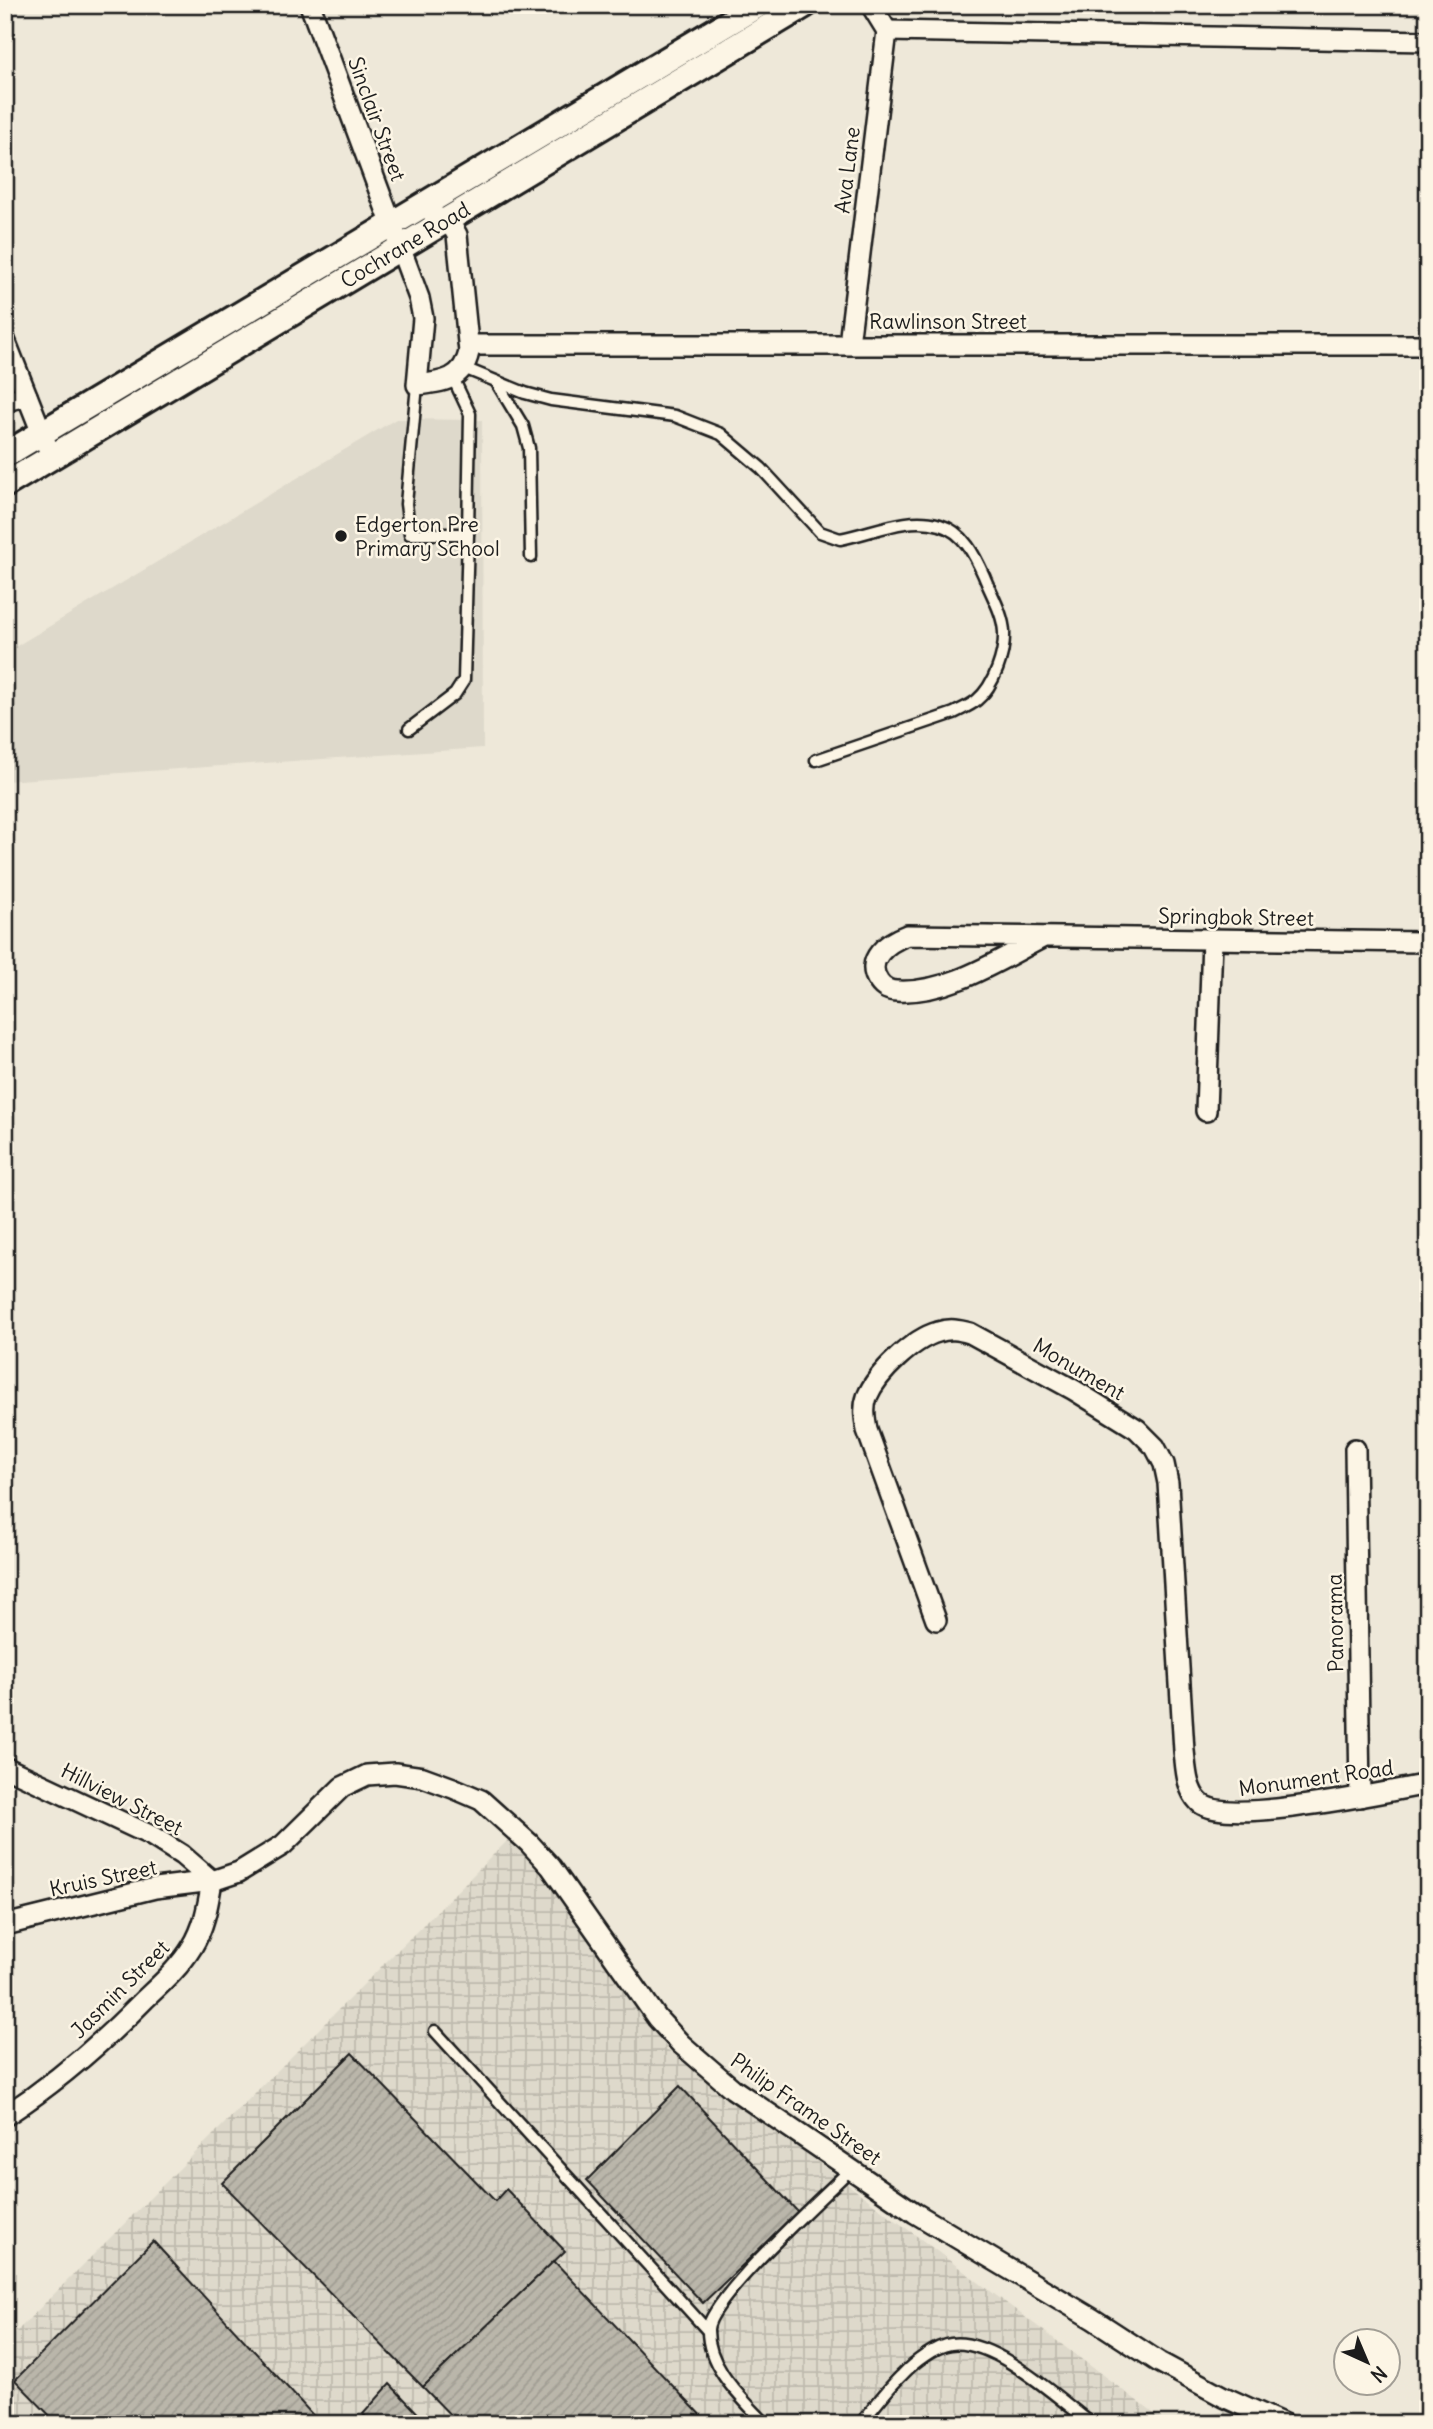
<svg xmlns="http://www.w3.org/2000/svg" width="1433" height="2429" font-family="Delius,sans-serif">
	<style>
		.built { fill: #ded9cb }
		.industrial { fill: url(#industrial-grid) }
		.building { fill: url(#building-hatch); stroke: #1c1c1c; stroke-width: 2 }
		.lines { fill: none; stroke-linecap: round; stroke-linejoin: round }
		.service-casing { stroke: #1c1c1c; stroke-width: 15 }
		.minor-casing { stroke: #1c1c1c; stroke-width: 24 }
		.tertiary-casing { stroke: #1c1c1c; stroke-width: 30 }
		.service { stroke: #fcf5e5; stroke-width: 10 }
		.minor { stroke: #fcf5e5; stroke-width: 19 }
		.tertiary { stroke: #fcf5e5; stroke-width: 24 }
		.poi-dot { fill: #1c1c1c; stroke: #fcf5e5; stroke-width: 2.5 }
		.labels { text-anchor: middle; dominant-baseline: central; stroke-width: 5; stroke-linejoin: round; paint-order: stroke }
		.street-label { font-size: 21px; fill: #1c1c1c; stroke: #fcf5e5 }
		.poi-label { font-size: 21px; fill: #1c1c1c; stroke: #fcf5e5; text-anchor: start }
	</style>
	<defs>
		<pattern id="industrial-grid" width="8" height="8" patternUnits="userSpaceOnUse" patternTransform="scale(1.75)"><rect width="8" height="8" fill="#ded9cb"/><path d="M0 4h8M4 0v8" fill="none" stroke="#bebaae"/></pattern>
		<pattern id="building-hatch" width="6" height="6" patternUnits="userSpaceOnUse" patternTransform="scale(1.75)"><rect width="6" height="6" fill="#bab6aa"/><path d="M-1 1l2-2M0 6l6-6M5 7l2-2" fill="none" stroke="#9f9c92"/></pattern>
	</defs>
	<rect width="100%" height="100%" fill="#eee8d9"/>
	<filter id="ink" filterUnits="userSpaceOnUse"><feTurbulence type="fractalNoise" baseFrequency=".0143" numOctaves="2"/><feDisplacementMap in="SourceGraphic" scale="14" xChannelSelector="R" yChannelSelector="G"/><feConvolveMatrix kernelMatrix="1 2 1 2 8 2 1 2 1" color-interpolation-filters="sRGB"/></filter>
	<g filter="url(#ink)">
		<!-- built -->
		<path class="built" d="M 396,419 L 482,420 L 483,748 L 5,781 L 5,653 Z"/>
		<!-- industrial -->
		<g class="industrial">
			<path d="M 514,1834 L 668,2050 L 1168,2424 L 5,2424 L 5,2343 Z"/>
			<path d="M 1232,2409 L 1268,2424 L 1177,2424 Z"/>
		</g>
		<!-- building -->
		<g class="building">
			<path d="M 352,2053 L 495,2201 L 506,2189 L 565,2251 L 423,2387 L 222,2183 Z"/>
			<path d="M 680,2086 L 798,2212 L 703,2303 L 587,2180 Z"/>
			<path d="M 153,2241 L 321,2424 L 58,2424 L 15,2380 Z"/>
			<path d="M 554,2261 L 709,2424 L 459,2424 L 423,2387 Z"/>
			<path d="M 390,2384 L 428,2424 L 372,2424 L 363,2414 Z"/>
		</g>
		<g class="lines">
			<!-- service casing -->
			<g class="service-casing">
				<g id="service">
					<path d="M 464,368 L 525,393 L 551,400 L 675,416 L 721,434 L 761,468 L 820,532 L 840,539 C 873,533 907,515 940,525 C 964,532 975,556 984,576 C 991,594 1003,613 1004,632 C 1005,654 994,686 977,700 C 970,706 961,709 954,713 L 816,760"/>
					<path d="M 497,383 L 523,426 L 529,448 L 531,557"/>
					<path d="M 417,385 L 406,504 L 410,534 L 468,534 L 470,414 L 453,378"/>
					<path d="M 409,729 L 455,694 L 464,680 L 468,534"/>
					<path d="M 435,2031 L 708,2331"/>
					<path d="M 766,2424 C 742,2398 707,2368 708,2329 C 710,2299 824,2195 851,2169"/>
					<path d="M 860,2424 C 874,2408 887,2389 902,2375 C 913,2363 935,2346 951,2344 C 994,2338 1059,2399 1092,2424"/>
				</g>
			</g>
			<!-- minor casing -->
			<g class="minor-casing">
				<g id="minor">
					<path d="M 310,5 L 419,298 L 423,318 L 417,385 C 442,382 463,380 469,352 L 457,235 L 453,228 L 433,214"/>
					<path d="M 887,31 L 1428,41"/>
					<path d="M 5,340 L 47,446"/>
					<path d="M 849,344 L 887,31 L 871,5"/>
					<path d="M 469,345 L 1428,345"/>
					<path d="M 5,401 L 27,396"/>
					<path d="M 1044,937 C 1000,959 949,994 897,991 C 890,991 883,988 879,982 C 863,960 888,942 907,935 C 1080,937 1254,940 1428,942"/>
					<path d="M 1206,1111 L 1212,940"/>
					<path d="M 1355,1449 L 1360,1797"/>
					<path d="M 936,1620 L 867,1430 C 865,1419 863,1408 867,1397 C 877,1373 913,1339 938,1332 C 950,1328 959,1330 970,1333 L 1074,1390 L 1137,1429 L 1155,1447 L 1164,1464 L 1168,1483 L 1184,1751 C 1186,1767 1186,1789 1199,1802 C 1223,1827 1390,1791 1428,1784"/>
					<path d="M 5,1767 L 152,1836 L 182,1855 L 212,1881"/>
					<path d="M 5,1925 L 155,1888 L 212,1881 L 239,1872 L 283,1845 L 342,1787 L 367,1775 L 395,1773 L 423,1777 L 453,1788 L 481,1800 L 529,1843 L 551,1867 L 657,2018 L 681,2044 L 733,2089 L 915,2213 L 1093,2319 L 1159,2362 L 1224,2397 L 1284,2424"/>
					<path d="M 5,2116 C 57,2082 102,2043 145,1999 C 162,1983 180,1967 192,1947 C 205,1926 208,1904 212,1881"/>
				</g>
			</g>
			<!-- tertiary casing -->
			<g class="tertiary-casing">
				<g id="tertiary">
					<path d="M 5,455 L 758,5"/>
					<path d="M 5,485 L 805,5"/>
				</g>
			</g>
			<!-- service -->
			<use href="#service" class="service"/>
			<!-- minor -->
			<use href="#minor" class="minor"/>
			<!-- tertiary -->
			<use href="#tertiary" class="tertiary"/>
		</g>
	</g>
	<!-- markers -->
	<circle class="poi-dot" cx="341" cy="536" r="7"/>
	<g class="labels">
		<!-- street labels -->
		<g class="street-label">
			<text transform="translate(377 119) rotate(70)">Sinclair Street</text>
			<text transform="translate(847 170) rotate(-83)">Ava Lane</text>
			<text transform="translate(405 245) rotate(-31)">Cochrane Road</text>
			<text x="948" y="321">Rawlinson Street</text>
			<text transform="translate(1236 917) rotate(1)">Springbok Street</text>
			<text transform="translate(1079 1369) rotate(30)">Monument</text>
			<text transform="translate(1335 1623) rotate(-91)">Panorama</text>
			<text transform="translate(1316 1778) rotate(-8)">Monument Road</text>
			<text transform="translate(122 1799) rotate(27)">Hillview Street</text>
			<text transform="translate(103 1878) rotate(-12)">Kruis Street</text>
			<text transform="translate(120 1989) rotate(-45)">Jasmin Street</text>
			<text transform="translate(806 2109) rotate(35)">Philip Frame Street</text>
		</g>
		<!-- poi labels -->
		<g class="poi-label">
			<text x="355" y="524">Edgerton Pre<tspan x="355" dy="24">Primary School</tspan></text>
		</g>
	</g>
	<!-- margin -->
	<rect width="1433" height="2429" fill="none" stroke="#fcf5e5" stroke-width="28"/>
	<rect x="14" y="14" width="1405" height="2401" fill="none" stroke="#1c1c1c" stroke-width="2.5" filter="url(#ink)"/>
	<!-- north arrow -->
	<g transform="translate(1367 2362) rotate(136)"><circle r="33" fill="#fcf5e5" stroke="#a29e95" stroke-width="2"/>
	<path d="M0-5L12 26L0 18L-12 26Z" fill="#1c1c1c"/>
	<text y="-10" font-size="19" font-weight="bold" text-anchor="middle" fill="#1c1c1c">N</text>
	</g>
</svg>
